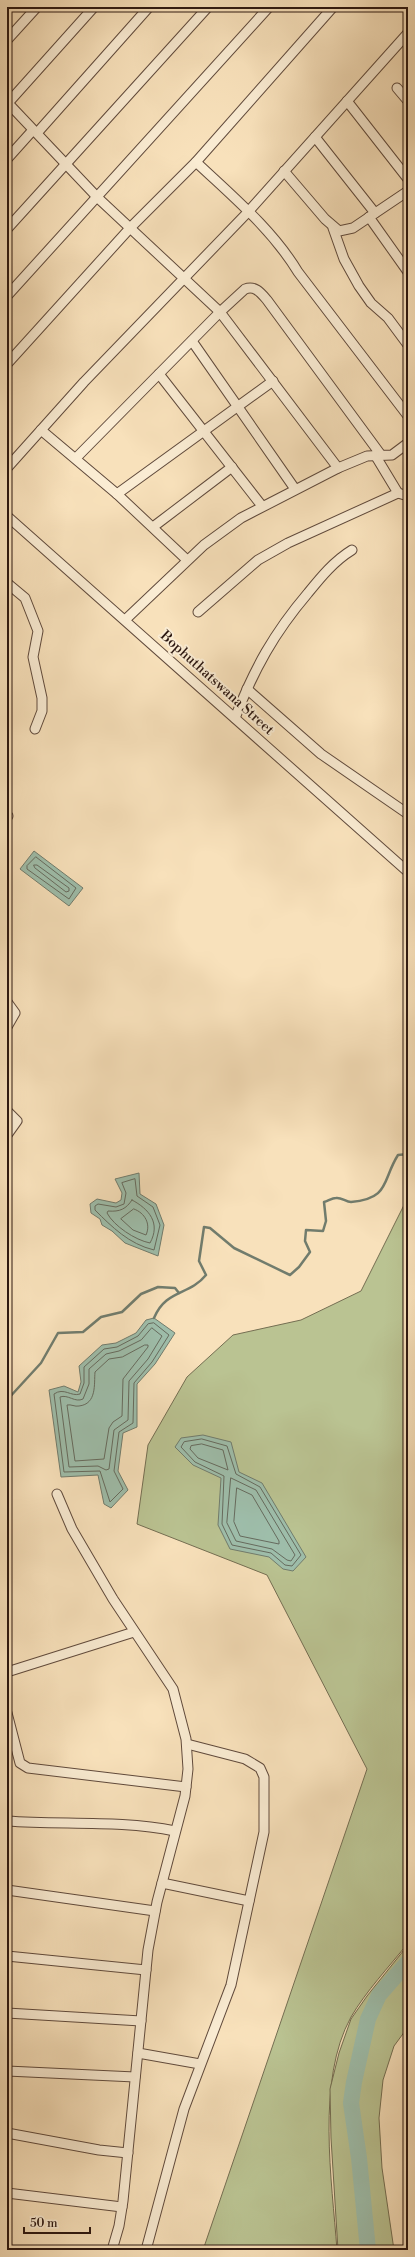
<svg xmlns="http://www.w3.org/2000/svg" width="415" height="2257" font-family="'Libre Bodoni',serif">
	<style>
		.green { fill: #bac392; stroke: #746e52 }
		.water { fill: #9ebeab; stroke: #717c6d }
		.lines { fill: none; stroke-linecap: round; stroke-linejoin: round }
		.shore { stroke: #666b5e; stroke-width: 1 }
		.stream { stroke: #717c6d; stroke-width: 2.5 }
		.river { stroke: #9ebeab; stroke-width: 16 }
		.street-casing { stroke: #604a3c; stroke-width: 11 }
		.street { stroke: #faecd3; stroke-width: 9 }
		.labels { text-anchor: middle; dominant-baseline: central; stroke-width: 4; stroke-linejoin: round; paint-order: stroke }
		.street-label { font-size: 14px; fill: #2d1811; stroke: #faecd3 }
	</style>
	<rect width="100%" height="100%" fill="#f8e1bb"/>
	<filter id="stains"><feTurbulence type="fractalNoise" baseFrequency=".005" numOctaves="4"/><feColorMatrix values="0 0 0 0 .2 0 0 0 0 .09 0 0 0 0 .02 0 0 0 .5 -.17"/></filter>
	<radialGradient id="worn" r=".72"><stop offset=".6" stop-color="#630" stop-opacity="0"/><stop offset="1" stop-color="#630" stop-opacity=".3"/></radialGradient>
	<!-- green -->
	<g class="green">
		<path d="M 408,1197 L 408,1943 C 389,1967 366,1991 351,2017 C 316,2080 332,2181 337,2250 L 203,2250 L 367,1769 L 267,1575 L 137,1524 L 148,1445 L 187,1377 L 233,1335 L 301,1320 L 361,1291 Z"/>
		<path d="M 408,1945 L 408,2027 L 394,2046 L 383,2080 L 379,2118 L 382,2168 L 394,2250 L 338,2250 L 331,2138 L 330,2089 L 339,2053 L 351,2019 L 367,1996 Z"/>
	</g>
	<!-- water -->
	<g class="water">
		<path d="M 34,851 L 83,888 L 69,906 L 20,869 Z"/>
		<path d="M 139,1173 L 140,1194 L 156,1204 L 164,1225 L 158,1256 L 125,1243 L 112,1231 L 102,1225 L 100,1219 L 91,1213 L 90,1204 L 97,1199 L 116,1203 L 121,1200 L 122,1193 L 115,1179 Z"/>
		<path d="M 154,1318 L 175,1333 L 155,1364 L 137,1384 L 137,1427 L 123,1433 L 118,1471 L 128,1490 L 111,1508 L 104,1504 L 98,1475 L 61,1477 L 49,1390 L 64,1386 L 78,1392 L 81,1382 L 79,1366 L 102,1345 L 116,1343 L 136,1333 L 146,1320 Z"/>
		<path d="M 203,1435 L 231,1442 L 239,1472 L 262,1483 L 306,1557 L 293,1571 L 283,1569 L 269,1557 L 230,1549 L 218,1525 L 221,1478 L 193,1465 L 175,1447 L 181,1438 Z"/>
	</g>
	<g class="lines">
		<!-- shore -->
		<g class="shore">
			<path d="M 36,857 L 76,888 L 69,899 L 27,869 L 27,866 Z"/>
			<path d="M 34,865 L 37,865 L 69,888 L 69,891 L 66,892 L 35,868 Z"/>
			<path d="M 135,1179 L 137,1196 L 153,1207 L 160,1225 L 154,1250 C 129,1244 112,1227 95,1210 L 95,1206 L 98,1204 L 116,1207 L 124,1204 L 126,1193 L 122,1183 Z"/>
			<path d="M 132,1200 C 149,1209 161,1223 150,1243 C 135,1240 114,1226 107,1213 L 108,1211 C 120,1212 126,1209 132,1200 Z"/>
			<path d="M 134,1209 C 145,1213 151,1224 146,1235 L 133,1230 L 121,1219 Z"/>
			<path d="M 154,1323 L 169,1335 L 152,1362 L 134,1383 L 133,1423 L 119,1432 L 114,1471 L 123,1489 L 110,1502 L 100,1471 L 64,1472 L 54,1394 C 64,1387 71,1397 80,1394 L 84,1383 L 84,1367 L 104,1349 L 117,1347 L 138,1336 L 148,1324 Z"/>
			<path d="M 152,1328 L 162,1336 L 148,1359 L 129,1381 L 128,1420 L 114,1430 L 109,1469 L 106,1470 L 98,1466 L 69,1467 L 60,1397 C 68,1394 75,1403 83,1399 L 89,1384 L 89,1369 L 106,1354 L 119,1351 L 141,1340 Z"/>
			<path d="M 145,1345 L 148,1345 L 148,1347 L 123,1379 L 122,1416 L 113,1422 L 109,1428 L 104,1459 L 75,1461 L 67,1405 C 71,1404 75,1407 79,1406 C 97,1404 94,1384 95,1372 L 109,1359 L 122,1357 Z"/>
			<path d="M 202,1439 L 227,1446 L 236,1474 L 260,1487 L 301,1555 L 292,1566 L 285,1565 L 271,1553 L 232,1545 L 222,1524 L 224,1476 L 195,1462 L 181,1447 L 184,1442 Z"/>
			<path d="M 202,1444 L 223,1450 L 228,1470 L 198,1458 L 190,1449 L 191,1446 Z"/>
			<path d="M 231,1478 L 256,1490 L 295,1555 L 291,1561 L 287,1560 L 272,1549 L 236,1541 L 227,1523 Z"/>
			<path d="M 237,1488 L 252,1495 L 279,1541 L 279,1544 L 240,1536 L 234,1522 Z"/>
		</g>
		<!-- stream -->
		<g class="stream">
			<path d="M 154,1318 C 166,1289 189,1296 206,1275 L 199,1261 L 204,1227 L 210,1228 L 234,1248 L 290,1275 L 299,1267 L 310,1252 L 305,1241 L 306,1230 L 323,1231 L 326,1221 L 324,1202 C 328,1201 332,1198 336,1198 C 341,1197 346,1202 351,1202 C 390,1199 382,1180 398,1155 L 408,1154"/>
			<path d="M 7,1400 L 41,1363 L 58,1333 L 83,1332 L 101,1317 L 122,1312 L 141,1294 L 158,1287 L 175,1288 L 179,1293"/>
		</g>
		<!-- river -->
		<path class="river" d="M 368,2250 L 359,2158 L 351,2103 L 354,2082 L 368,2019 L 379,1995 L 408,1962"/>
		<!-- street casing -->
		<g class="street-casing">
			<g id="street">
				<path d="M 7,40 L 37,7"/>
				<path d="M 397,88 L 408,101"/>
				<path d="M 347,101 L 408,179"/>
				<path d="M 7,102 L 98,198 L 220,312 L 338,468"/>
				<path d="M 8,103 L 94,7"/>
				<path d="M 37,133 L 149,7"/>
				<path d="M 315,137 L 375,213"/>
				<path d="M 7,159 L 33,130"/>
				<path d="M 196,162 C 232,196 272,229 298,272 L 408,416"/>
				<path d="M 284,171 L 325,219 L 339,231 L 353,228 L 408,191"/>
				<path d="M 369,217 L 408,272"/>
				<path d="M 333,228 L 344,259 L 359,286 L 371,303 L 388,318 L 408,345"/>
				<path d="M 7,229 L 208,7"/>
				<path d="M 7,296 L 269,7"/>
				<path d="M 192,341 L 295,489"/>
				<path d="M 7,364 L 131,227 L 196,162 L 333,7"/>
				<path d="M 159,374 L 262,506"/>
				<path d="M 41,430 L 117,494 L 187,560"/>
				<path d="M 375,455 L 398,493 L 408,496"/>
				<path d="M 76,458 L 220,312 L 245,289 C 255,285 261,293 267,300 L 381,455"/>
				<path d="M 7,468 L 84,382 L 248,212 L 408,33"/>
				<path d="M 117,494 L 273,381"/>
				<path d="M 7,516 L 408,872"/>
				<path d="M 153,527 L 232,467"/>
				<path d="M 7,583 L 25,598 L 38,631 L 33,657 L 42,698 L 42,711 L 35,729"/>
				<path d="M 198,612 L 258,560 L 288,543 L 398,493"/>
				<path d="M 125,620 L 204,545 L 241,518 L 338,468 L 367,456 L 392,455 L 408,443"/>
				<path d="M 247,689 L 321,754 L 408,814"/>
				<path d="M 235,718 C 254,669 274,633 308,593 C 321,577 334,561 352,550"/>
				<path d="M 7,816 L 8,816"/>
				<path d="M 7,1002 L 15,1013 L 7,1027"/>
				<path d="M 7,1111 L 17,1121 L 7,1135"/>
				<path d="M 57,1494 L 72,1529 L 113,1599 L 173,1689 L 186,1739 L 188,1769 L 185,1796 L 157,1902 L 148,1950 L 123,2201 L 119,2226 L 112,2250"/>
				<path d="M 7,1672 L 134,1632"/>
				<path d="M 7,1713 L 20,1763 L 28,1768 L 186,1787"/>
				<path d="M 7,1821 C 63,1825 121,1820 175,1831"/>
				<path d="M 162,1883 L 249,1901"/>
				<path d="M 7,1890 L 155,1911"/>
				<path d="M 7,1956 L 146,1970"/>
				<path d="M 7,2013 L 141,2021"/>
				<path d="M 138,2053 L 200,2064"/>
				<path d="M 7,2071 L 135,2077"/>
				<path d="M 7,2133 L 99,2150 L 128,2153"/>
				<path d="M 7,2193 L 122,2207"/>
				<path d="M 146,2250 L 184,2109 L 231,1985 L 264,1832 L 264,1777 L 260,1768 L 245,1759 L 187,1744"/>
			</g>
		</g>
		<!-- street -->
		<use href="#street" class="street"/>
	</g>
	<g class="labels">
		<!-- street labels -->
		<g class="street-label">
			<text transform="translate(217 683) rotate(42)">Bophuthatswana Street</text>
		</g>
	</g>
	<!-- margin -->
	<rect width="415" height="2257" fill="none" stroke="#f8e1bb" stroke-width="24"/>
	<rect x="8" y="8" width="399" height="2241" fill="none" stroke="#2d1811" stroke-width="2"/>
	<rect x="12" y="12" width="391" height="2233" fill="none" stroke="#2d1811"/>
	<!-- scale -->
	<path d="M24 2227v6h66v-6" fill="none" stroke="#2d1811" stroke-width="2"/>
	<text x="30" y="2227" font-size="12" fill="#2d1811" stroke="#faecd3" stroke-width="3" paint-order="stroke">50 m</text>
	<rect width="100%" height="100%" filter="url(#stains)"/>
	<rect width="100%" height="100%" fill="url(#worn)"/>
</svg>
